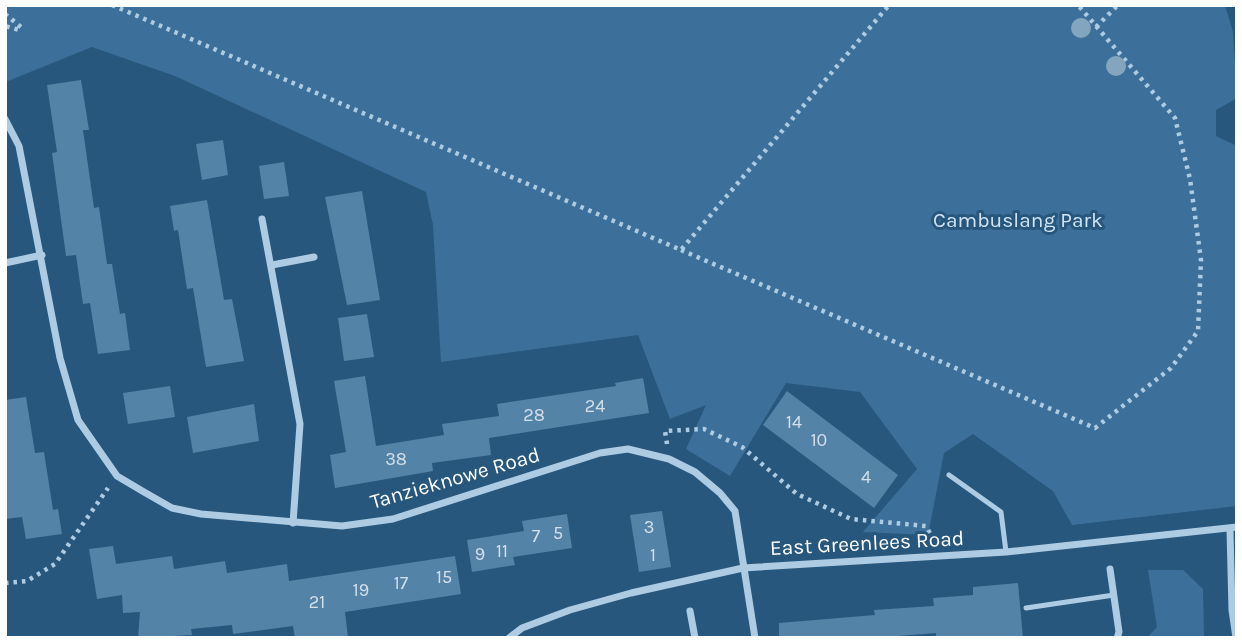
<svg xmlns="http://www.w3.org/2000/svg" width="1242" height="643" font-family="Karla,sans-serif">
	<style>
		.green { fill: #3c709a }
		.building { fill: #5483a8 }
		.lines { fill: none; stroke-linecap: round; stroke-linejoin: round }
		.path { stroke: #adcce4; stroke-width: 4.5; stroke-dasharray: 3.5 5; stroke-linecap: butt }
		.service { stroke: #adcce4; stroke-width: 5 }
		.minor { stroke: #adcce4; stroke-width: 7 }
		.tree { fill: #84a5be }
		.labels { text-anchor: middle; dominant-baseline: central; stroke-width: 6; stroke-linejoin: round; paint-order: stroke }
		.number-label { font-size: 18px; fill: #d4e0e9 }
		.park-label { font-size: 21px; fill: #d0e4f4; stroke: #28577d }
		.street-label { font-size: 21px; fill: #fff; stroke: #28577d }
	</style>
	<rect width="100%" height="100%" fill="#28577d"/>
	<!-- green -->
	<g class="green">
		<path d="M 5,5 L 1225,5 L 1233,32 L 1237,98 L 1216,110 L 1216,136 L 1237,146 L 1237,506 L 1072,525 L 1053,491 L 973,434 L 944,453 L 928,535 L 863,532 L 917,469 L 860,392 L 786,383 L 730,476 L 686,449 L 706,405 L 670,419 L 638,335 L 441,362 L 433,225 L 426,192 L 175,76 L 92,47 L 8,81 L 5,80 Z"/>
		<path d="M 1148,570 L 1183,570 L 1203,589 L 1204,638 L 1147,638 L 1157,627 Z"/>
	</g>
	<!-- building -->
	<g class="building">
		<path d="M 81,80 L 89,130 L 83,130 L 94,208 L 99,207 L 107,264 L 112,264 L 120,314 L 125,313 L 130,350 L 98,354 L 90,303 L 83,304 L 76,255 L 66,256 L 52,153 L 57,152 L 47,85 Z"/>
		<path d="M 223,140 L 228,175 L 202,180 L 196,144 Z"/>
		<path d="M 284,162 L 289,196 L 264,199 L 259,166 Z"/>
		<path d="M 362,191 L 380,300 L 347,305 L 325,197 Z"/>
		<path d="M 207,200 L 224,300 L 232,299 L 244,361 L 206,367 L 193,288 L 187,289 L 178,230 L 174,231 L 170,206 Z"/>
		<path d="M 367,314 L 374,357 L 344,361 L 338,318 Z"/>
		<path d="M 365,376 L 376,446 L 444,435 L 442,424 L 499,416 L 497,404 L 616,386 L 615,383 L 643,378 L 649,413 L 489,438 L 491,455 L 432,463 L 433,471 L 335,488 L 330,455 L 346,452 L 334,381 Z"/>
		<path d="M 170,386 L 175,417 L 128,424 L 123,393 Z"/>
		<path d="M 787,391 L 898,475 L 874,508 L 763,425 Z"/>
		<path d="M 26,397 L 35,453 L 44,452 L 53,510 L 58,509 L 62,534 L 26,539 L 22,517 L 5,519 L 5,400 Z"/>
		<path d="M 254,404 L 259,441 L 193,453 L 187,417 Z"/>
		<path d="M 662,511 L 671,567 L 639,572 L 630,515 Z"/>
		<path d="M 567,514 L 572,548 L 513,557 L 515,565 L 472,572 L 467,540 L 524,531 L 522,521 Z"/>
		<path d="M 113,546 L 116,564 L 172,556 L 174,569 L 225,561 L 227,573 L 287,564 L 289,581 L 455,556 L 461,594 L 345,612 L 348,638 L 295,638 L 293,626 L 233,634 L 232,625 L 191,629 L 192,635 L 138,638 L 140,612 L 123,613 L 122,595 L 97,599 L 89,549 Z"/>
		<path d="M 1018,583 L 1023,638 L 936,638 L 936,633 L 873,638 L 779,638 L 779,623 L 875,615 L 874,610 L 934,606 L 933,598 L 973,595 L 973,587 Z"/>
	</g>
	<g class="lines">
		<!-- path -->
		<g class="path">
			<path d="M 112,5 L 681,250 L 889,5"/>
			<path d="M 5,14 L 21,27 L 19,30 L 5,26"/>
			<path d="M 1096,27 L 1118,5"/>
			<path d="M 681,250 L 1095,428 L 1171,368 L 1198,331 L 1201,260 L 1190,179 L 1175,118 L 1078,5"/>
			<path d="M 667,444 L 665,431 L 704,429 L 742,447 L 797,494 L 851,519 L 926,526 L 934,541"/>
			<path d="M 5,583 L 27,581 L 55,564 L 108,488"/>
		</g>
		<!-- service -->
		<g class="service">
			<path d="M 949,475 L 1001,512 L 1006,552"/>
			<path d="M 1026,608 L 1114,595"/>
		</g>
		<!-- minor -->
		<g class="minor">
			<path d="M 5,119 L 19,146 L 60,358 L 78,420 L 117,476 L 144,492 L 172,508 L 201,514 L 342,526 L 393,519 L 600,453 L 628,449 L 669,459 L 695,472 L 720,493 L 735,511 L 755,638"/>
			<path d="M 262,219 L 300,424 L 293,523"/>
			<path d="M 5,263 L 42,255"/>
			<path d="M 272,265 L 314,257"/>
			<path d="M 1230,530 L 1232,610 L 1236,638"/>
			<path d="M 1110,569 L 1119,632 L 1117,638"/>
			<path d="M 690,611 L 695,638"/>
			<path d="M 509,638 L 522,628 L 570,610 L 631,593 L 743,568 L 1006,552 L 1237,527"/>
		</g>
	</g>
	<!-- trees -->
	<g class="tree">
		<circle cx="1081" cy="28" r="10"/>
		<circle cx="1116" cy="66" r="10"/>
	</g>
	<g class="labels">
		<!-- number labels -->
		<g class="number-label">
			<text x="595" y="406">24</text>
			<text x="534" y="415">28</text>
			<text x="794" y="422">14</text>
			<text x="819" y="440">10</text>
			<text x="396" y="459">38</text>
			<text x="866" y="477">4</text>
			<text x="649" y="527">3</text>
			<text x="558" y="533">5</text>
			<text x="536" y="536">7</text>
			<text x="502" y="551">11</text>
			<text x="480" y="554">9</text>
			<text x="653" y="555">1</text>
			<text x="444" y="577">15</text>
			<text x="401" y="583">17</text>
			<text x="361" y="590">19</text>
			<text x="317" y="602">21</text>
		</g>
		<!-- park labels -->
		<g class="park-label">
			<text x="1018" y="220">Cambuslang Park</text>
		</g>
		<!-- street labels -->
		<g class="street-label">
			<text transform="translate(455 478) rotate(-16)">Tanzieknowe Road</text>
			<text transform="translate(867 543) rotate(-3)">East Greenlees Road</text>
		</g>
	</g>
	<!-- border -->
	<rect width="1242" height="643" fill="none" stroke="#ffffff" stroke-width="14"/>
</svg>
